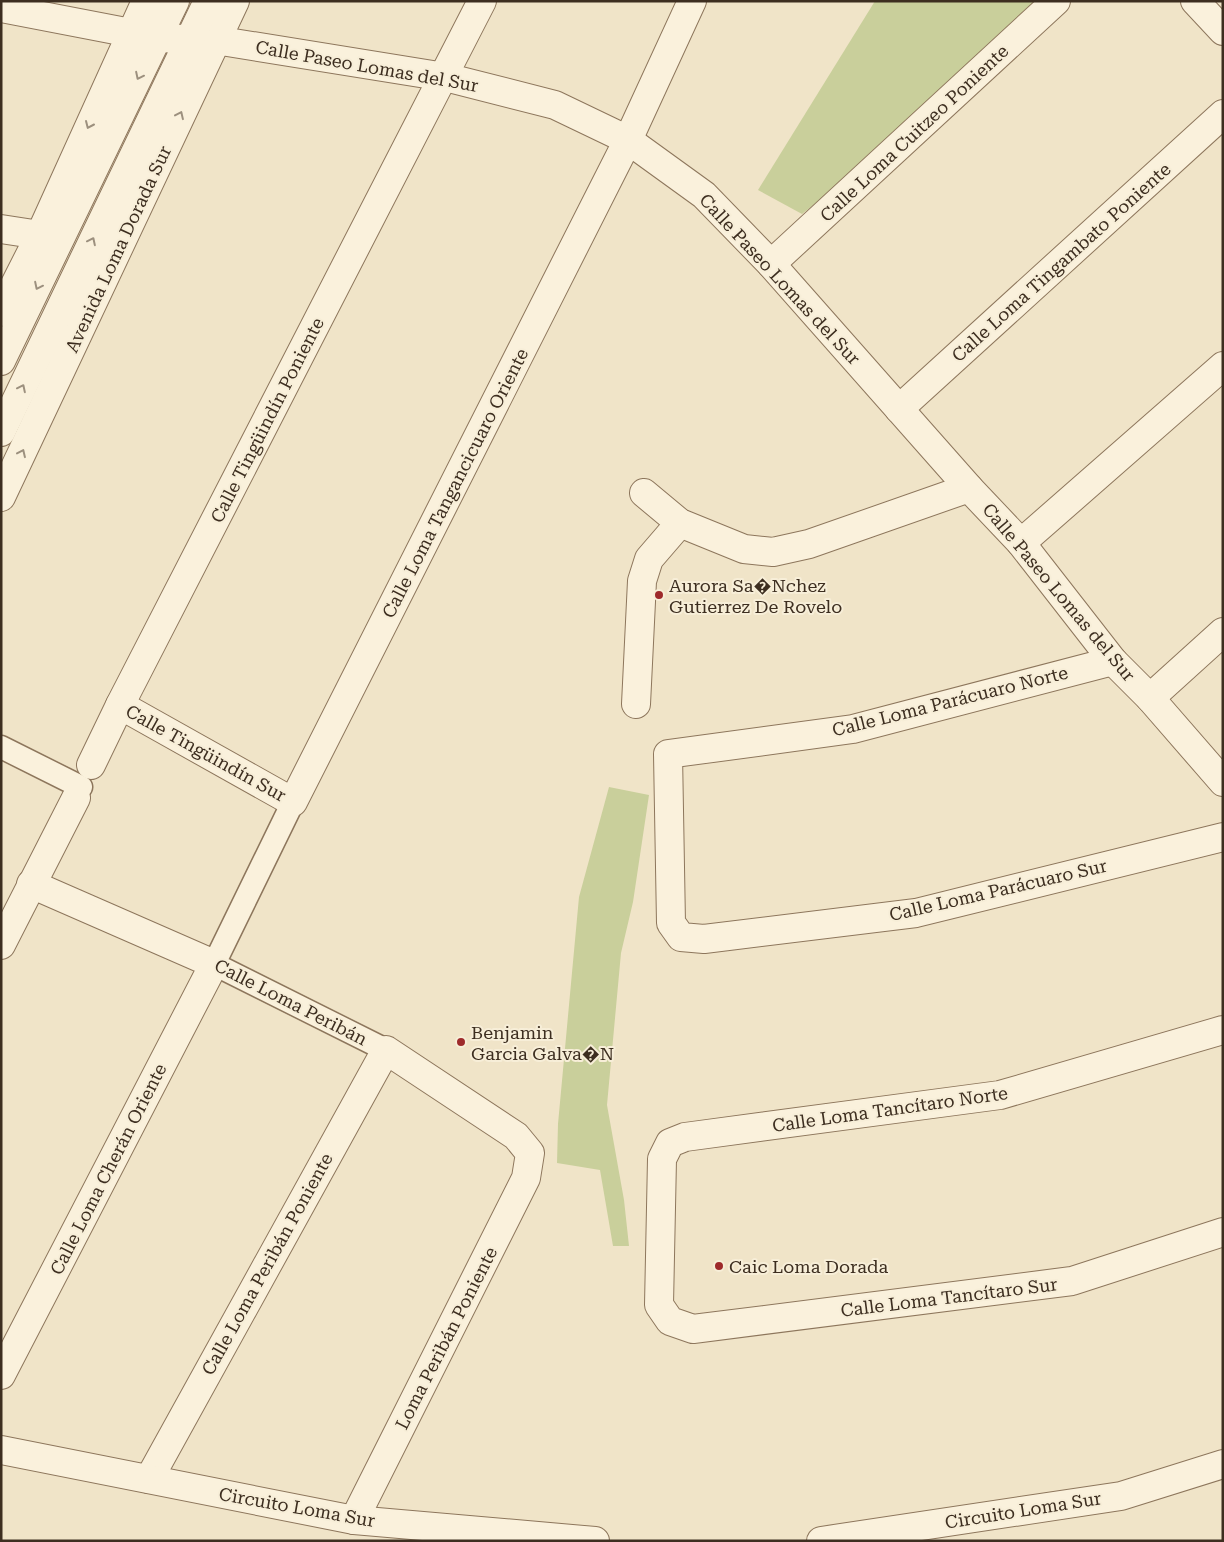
<svg xmlns="http://www.w3.org/2000/svg" width="1224" height="1542" font-family="'Roboto Serif',serif">
	<style>
		.green { fill: #c9cf9b }
		.lines { fill: none; stroke-linecap: round; stroke-linejoin: round }
		.pedestrian-casing { stroke: #8d765c; stroke-width: 25 }
		.minor-casing { stroke: #8d765c; stroke-width: 30 }
		.tertiary-casing { stroke: #8d765c; stroke-width: 30 }
		.pedestrian { stroke: #faf1dc; stroke-width: 22 }
		.minor { stroke: #faf1dc; stroke-width: 28 }
		.tertiary { stroke: #faf1dc; stroke-width: 28 }
		.oneway { stroke: #9c907e }
		.poi-dot { fill: #9e2a2b; stroke: #f7eed8; stroke-width: 2 }
		.labels { text-anchor: middle; dominant-baseline: central; stroke-width: 4; stroke-linejoin: round; paint-order: stroke }
		.street-label { font-size: 18px; fill: #3d2e20; stroke: #f7eed8 }
		.poi-label { font-size: 18px; fill: #3d2e20; stroke: #f7eed8; text-anchor: start }
	</style>
	<rect width="100%" height="100%" fill="#f0e4c8"/>
	<!-- green -->
	<g class="green">
		<path d="M 875,1 L 1047,1 L 889,145 L 802,214 L 758,190 Z"/>
		<path d="M 609,787 L 649,795 L 633,902 L 621,953 L 607,1105 L 624,1200 L 629,1246 L 613,1246 L 600,1170 L 557,1163 L 558,1124 L 579,897 Z"/>
	</g>
	<g class="lines">
		<!-- pedestrian casing -->
		<g class="pedestrian-casing">
			<g id="pedestrian">
				<path d="M 1,747 L 81,787"/>
				<path d="M 293,802 L 214,964 L 386,1050"/>
			</g>
		</g>
		<!-- minor casing -->
		<g class="minor-casing">
			<g id="minor">
				<path d="M 1195,1 L 1223,31"/>
				<path d="M 1,8 L 157,38 L 215,40 L 445,77 L 555,105 L 628,140 L 704,195 L 771,264 L 969,488 L 1021,543 L 1113,661 L 1150,698 L 1223,782"/>
				<path d="M 1,229 L 40,235"/>
				<path d="M 771,264 L 1056,1"/>
				<path d="M 1,312 L 40,235 L 146,1"/>
				<path d="M 899,409 L 1223,114"/>
				<path d="M 644,493 L 680,523 L 744,549 L 773,552 L 809,544 L 969,488"/>
				<path d="M 1,497 L 235,1"/>
				<path d="M 1021,543 L 1223,366"/>
				<path d="M 1113,661 L 853,729 L 668,754 L 671,923 L 681,937 L 704,939 L 916,913 L 1223,837"/>
				<path d="M 1150,698 L 1223,632"/>
				<path d="M 636,704 L 642,581 L 649,559 L 680,523"/>
				<path d="M 120,705 L 293,802 L 628,140 L 692,1"/>
				<path d="M 91,765 L 120,705 L 482,1"/>
				<path d="M 1,945 L 76,798"/>
				<path d="M 1223,1030 L 1000,1095 L 685,1137 L 670,1143 L 662,1159 L 659,1305 L 670,1321 L 693,1329 L 1072,1281 L 1223,1232"/>
				<path d="M 1,1375 L 214,964 L 31,884"/>
				<path d="M 149,1479 L 386,1050 L 516,1136 L 530,1153 L 526,1178 L 354,1520"/>
			</g>
		</g>
		<!-- tertiary casing -->
		<g class="tertiary-casing">
			<g id="tertiary">
				<path d="M 1,361 L 175,1"/>
				<path d="M 1,432 L 208,1"/>
				<path d="M 1,1450 L 354,1520 L 595,1541"/>
				<path d="M 821,1541 L 1121,1496 L 1223,1464"/>
			</g>
		</g>
		<!-- pedestrian -->
		<use href="#pedestrian" class="pedestrian"/>
		<!-- minor -->
		<use href="#minor" class="minor"/>
		<!-- tertiary -->
		<use href="#tertiary" class="tertiary"/>
	</g>
	<!-- one-way arrows -->
	<defs><path id="oneway-chevron" d="M-2-3.5L2.5 0L-2 3.5" fill="none" stroke-width="1.6" stroke-linecap="round" stroke-linejoin="round" transform="scale(1.25)"/></defs>
	<g class="oneway">
		<use href="#oneway-chevron" transform="translate(139 76) rotate(116)"/>
		<use href="#oneway-chevron" transform="translate(180 115) rotate(-65)"/>
		<use href="#oneway-chevron" transform="translate(89 125) rotate(114)"/>
		<use href="#oneway-chevron" transform="translate(92 241) rotate(-64)"/>
		<use href="#oneway-chevron" transform="translate(38 286) rotate(116)"/>
		<use href="#oneway-chevron" transform="translate(22 388) rotate(-64)"/>
		<use href="#oneway-chevron" transform="translate(22 453) rotate(-65)"/>
	</g>
	<!-- markers -->
	<g class="poi-dot">
		<circle cx="659" cy="595" r="5"/>
		<circle cx="461" cy="1042" r="5"/>
		<circle cx="719" cy="1266" r="5"/>
	</g>
	<g class="labels">
		<!-- street labels -->
		<g class="street-label">
			<text transform="translate(367 66) rotate(10)">Calle Paseo Lomas del Sur</text>
			<text transform="translate(914 133) rotate(-43)">Calle Loma Cuitzeo Poniente</text>
			<text transform="translate(118 249) rotate(-65)">Avenida Loma Dorada Sur</text>
			<text transform="translate(1061 262) rotate(-42)">Calle Loma Tingambato Poniente</text>
			<text transform="translate(780 279) rotate(47)">Calle Paseo Lomas del Sur</text>
			<text transform="translate(267 420) rotate(-63)">Calle Tingüindín Poniente</text>
			<text transform="translate(455 483) rotate(-63)">Calle Loma Tangancicuaro Oriente</text>
			<text transform="translate(1059 592) rotate(50)">Calle Paseo Lomas del Sur</text>
			<text transform="translate(950 701) rotate(-14)">Calle Loma Parácuaro Norte</text>
			<text transform="translate(206 753) rotate(29)">Calle Tingüindín Sur</text>
			<text transform="translate(998 890) rotate(-13)">Calle Loma Parácuaro Sur</text>
			<text transform="translate(291 1002) rotate(27)">Calle Loma Peribán</text>
			<text transform="translate(890 1109) rotate(-8)">Calle Loma Tancítaro Norte</text>
			<text transform="translate(108 1169) rotate(-63)">Calle Loma Cherán Oriente</text>
			<text transform="translate(267 1264) rotate(-61)">Calle Loma Peribán Poniente</text>
			<text transform="translate(949 1297) rotate(-7)">Calle Loma Tancítaro Sur</text>
			<text transform="translate(446 1338) rotate(-63)">Loma Peribán Poniente</text>
			<text transform="translate(297 1507) rotate(10)">Circuito Loma Sur</text>
			<text transform="translate(1023 1510) rotate(-9)">Circuito Loma Sur</text>
		</g>
		<!-- poi labels -->
		<g class="poi-label">
			<text x="669" y="585">Aurora Sa�Nchez<tspan x="669" dy="21">Gutierrez De Rovelo</tspan></text>
			<text x="471" y="1032">Benjamin<tspan x="471" dy="21">Garcia Galva�N</tspan></text>
			<text x="729" y="1266">Caic Loma Dorada</text>
		</g>
	</g>
	<!-- border -->
	<rect width="1224" height="1542" fill="none" stroke="#3d2e20" stroke-width="5"/>
</svg>
